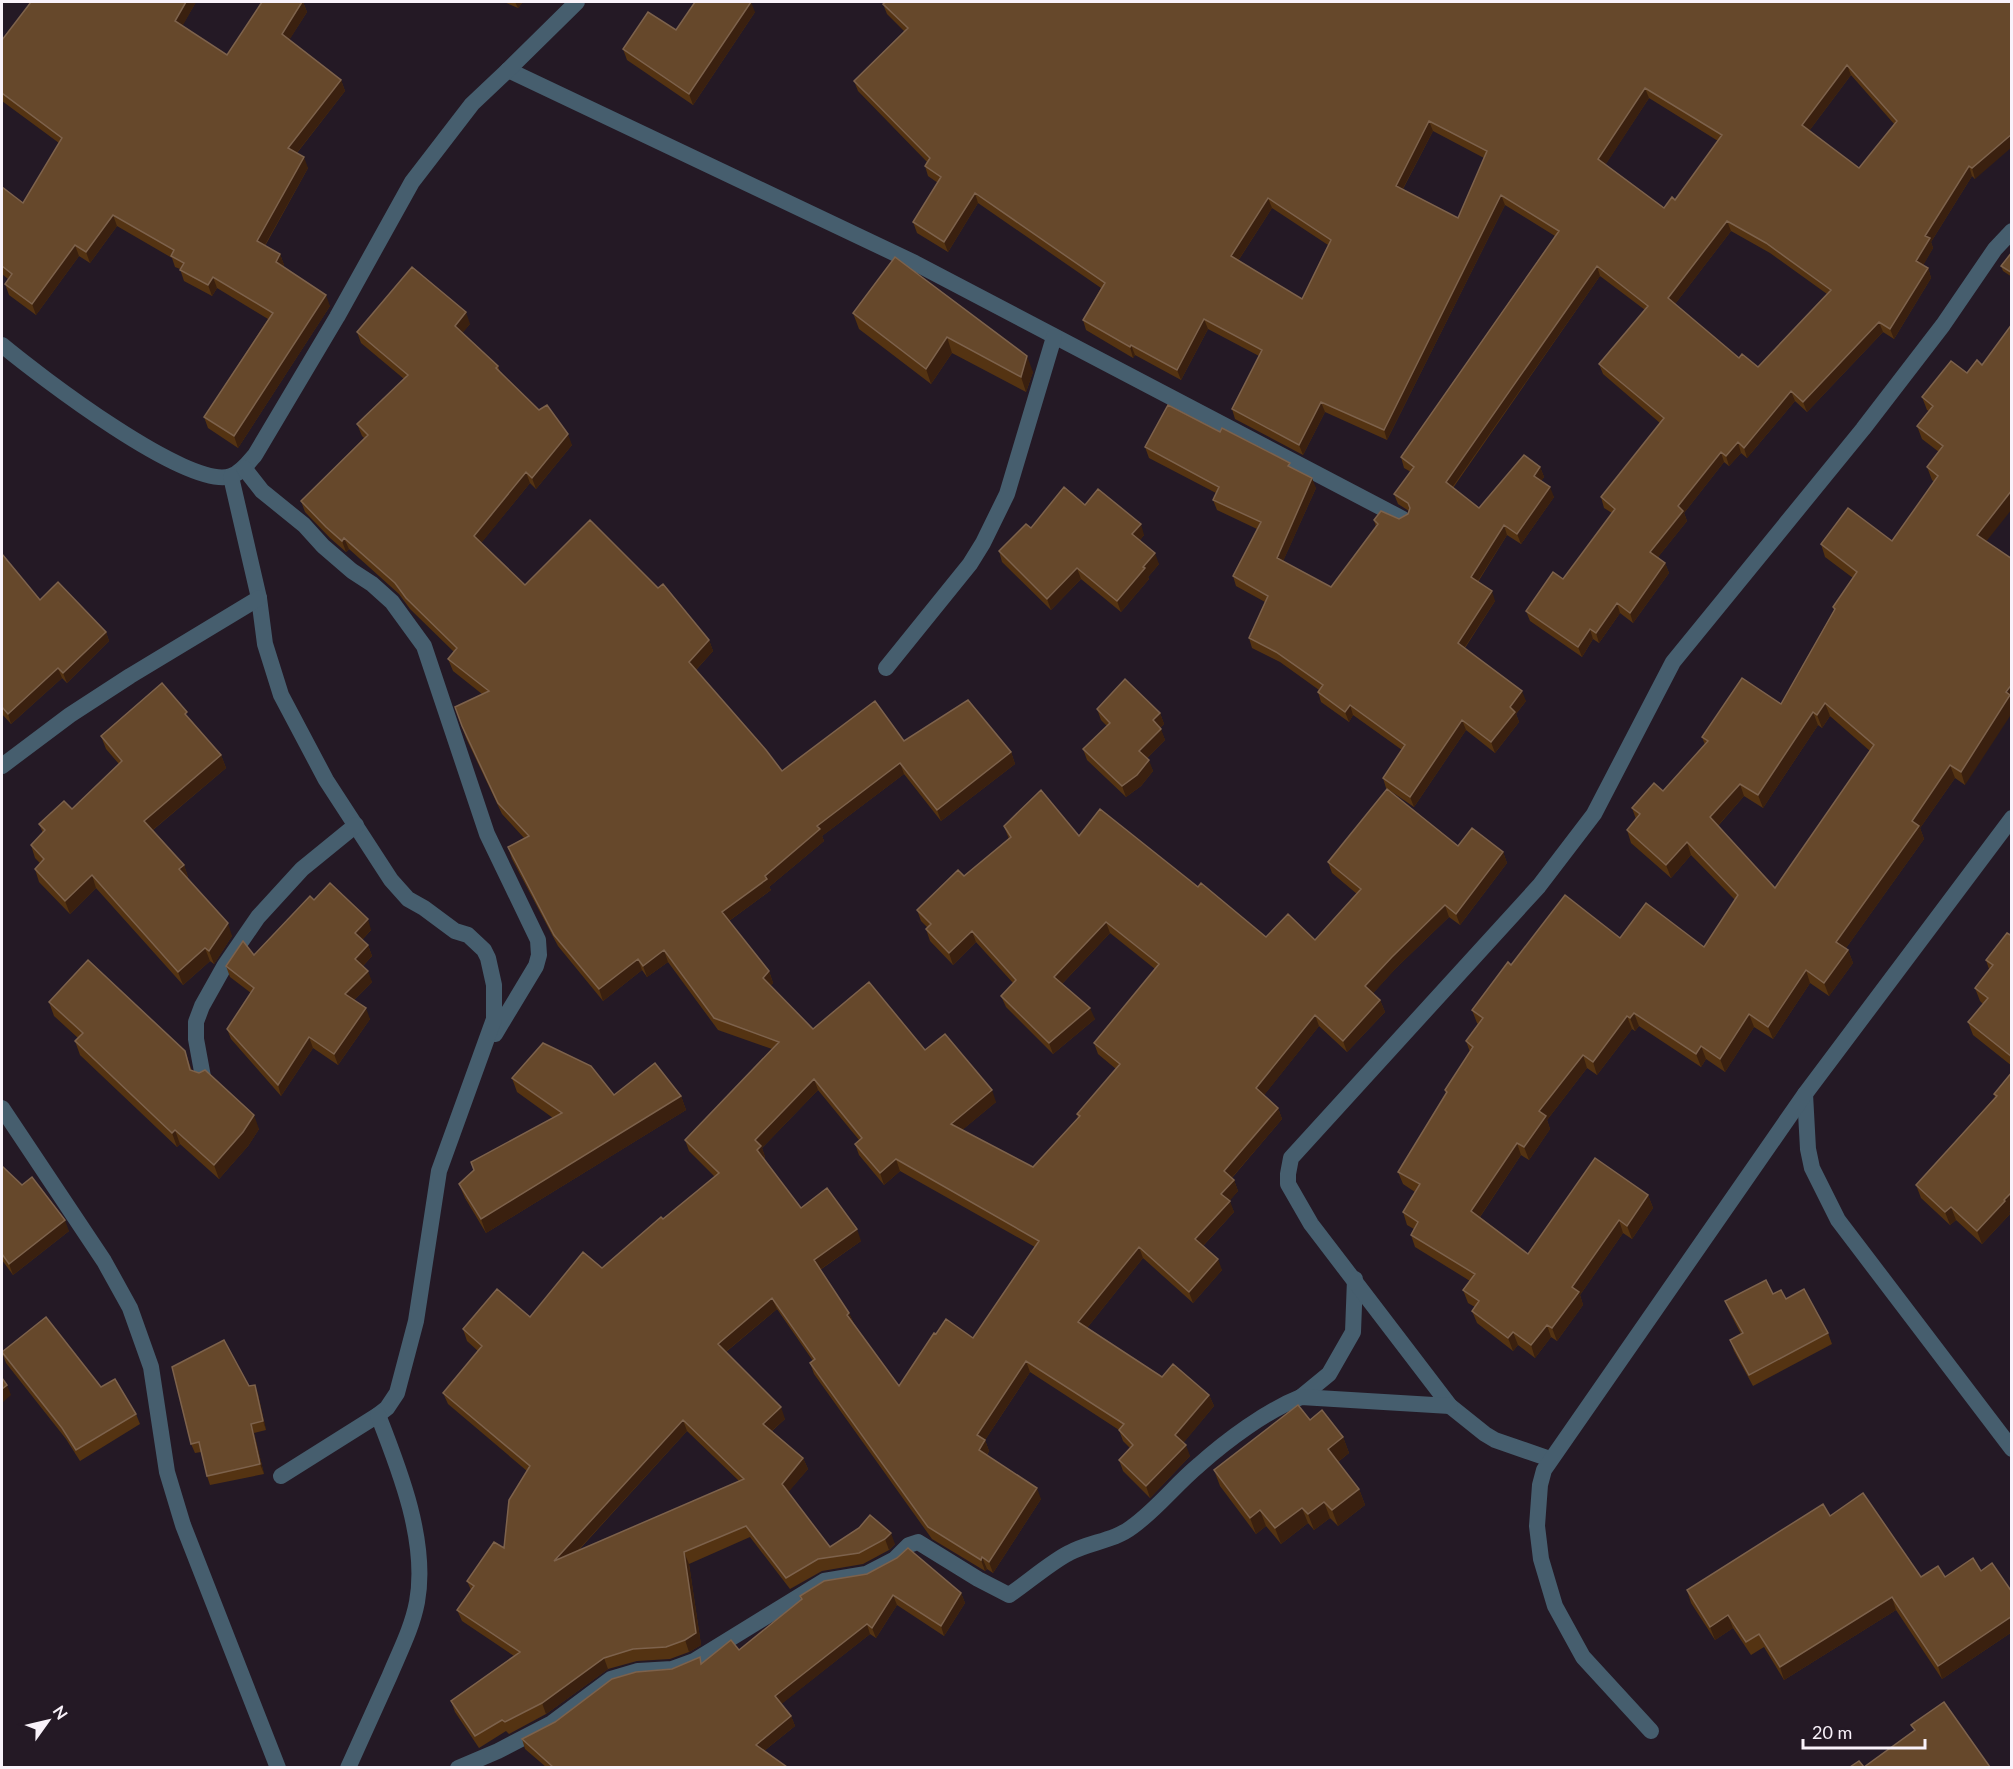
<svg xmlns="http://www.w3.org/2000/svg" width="2013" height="1769" font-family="Lato,sans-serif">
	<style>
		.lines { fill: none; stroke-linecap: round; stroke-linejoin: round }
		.minor { stroke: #465e6e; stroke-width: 16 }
		.wall { fill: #543312; fill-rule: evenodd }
		.shaded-wall { fill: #3a200f }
		.building { fill: #66482b; stroke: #7d624c; stroke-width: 1.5; fill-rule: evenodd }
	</style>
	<rect width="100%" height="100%" fill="#241925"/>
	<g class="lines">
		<!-- minor -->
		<g class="minor">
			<path d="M 508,70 L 915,263 L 1403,519"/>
			<path d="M 2,345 C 37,374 189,491 231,476 C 241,473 249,462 255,455 L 337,317 L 412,182 L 472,104 L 508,70 L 577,2"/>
			<path d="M 244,468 L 262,491 L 304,525 L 323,546 L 352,571 L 372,584 L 392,602 L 424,646 L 487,834 L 538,940 L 539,955 L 536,966 L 495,1034"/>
			<path d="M 231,477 L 259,598 L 265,644 L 281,695 L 326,780 L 391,880 L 408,899 L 424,908 L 455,931 L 468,935 L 484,950 L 488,958 L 494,985 L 494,1019 L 439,1171 L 416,1321 L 397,1393 L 387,1408 L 378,1415 L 281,1476"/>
			<path d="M 886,668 L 970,564 L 983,543 L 1007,494 L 1054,337"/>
			<path d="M 2,766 L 70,715 L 130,676 L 259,598"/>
			<path d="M 203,1077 L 196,1039 L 196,1022 L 202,1006 L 225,965 L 258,917 L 302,869 L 356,825"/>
			<path d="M 1805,1094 L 1808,1149 L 1812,1168 L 1838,1220 L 2012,1449"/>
			<path d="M 2,1108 L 104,1261 L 130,1308 L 151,1367 L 167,1472 L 183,1525 L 278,1768"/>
			<path d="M 1301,1397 L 1329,1374 L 1353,1332 L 1355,1279"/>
			<path d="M 1550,1459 L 1495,1440 L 1485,1434 L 1450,1406 L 1311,1224 L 1288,1184 L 1288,1174 L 1291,1158 L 1539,886 L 1594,814 L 1673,662 L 1863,429 L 1943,325 L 1995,249 L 2012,231"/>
			<path d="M 1651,1731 L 1583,1657 L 1555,1606 L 1541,1559 L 1537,1526 L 1540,1485 L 1544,1470 L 1805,1094 L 2012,818"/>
			<path d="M 348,1768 C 362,1737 376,1706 390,1675 C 400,1651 412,1628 417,1602 C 428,1542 400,1471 378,1415"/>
			<path d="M 458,1768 L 498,1751 L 552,1723 L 611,1679 L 638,1671 L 672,1669 L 694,1661 L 824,1581 L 866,1574 L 895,1559 L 909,1545 L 918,1542 L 978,1579 L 1009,1595 C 1027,1583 1051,1562 1069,1553 C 1089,1542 1114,1541 1132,1527 C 1157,1509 1175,1485 1199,1465 C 1227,1440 1266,1411 1301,1397 L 1450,1406"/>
		</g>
	</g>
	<!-- wall -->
	<g class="wall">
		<path d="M 30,2 L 196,2 L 182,26 L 227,55 L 303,2 L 307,12 L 289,40 L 341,80 L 345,91 L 297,153 L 308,168 L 265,246 L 280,254 L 284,265 L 283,267 L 330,306 L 238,448 L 208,428 L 204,417 L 268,319 L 217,288 L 212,296 L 184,281 L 180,269 L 175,267 L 172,258 L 117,226 L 90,263 L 79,256 L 36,315 L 9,295 L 5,284 L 8,279 L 2,274 L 2,187 L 23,203 L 59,143 L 2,101 L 2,40 L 31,2 Z"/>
		<path d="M 504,2 L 523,2 L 518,8 Z"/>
		<path d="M 2012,2 L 1975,179 L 1972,176 L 1931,242 L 1933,248 L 1923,265 L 1928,268 L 1931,278 L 1894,339 L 1883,332 L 1807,412 L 1795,401 L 1747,458 L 1741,453 L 1729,466 L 1724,462 L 1684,513 L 1687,521 L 1658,557 L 1665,563 L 1669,573 L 1633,623 L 1620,613 L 1599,643 L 1593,639 L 1582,657 L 1530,621 L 1526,611 L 1563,579 L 1612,513 L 1604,508 L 1601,497 L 1660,423 L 1603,374 L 1599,364 L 1645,310 L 1600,276 L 1453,488 L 1479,508 L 1540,467 L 1544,477 L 1541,481 L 1554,497 L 1521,544 L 1507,535 L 1478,582 L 1495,601 L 1465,648 L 1526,701 L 1516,714 L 1519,722 L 1495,753 L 1466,730 L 1414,807 L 1386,788 L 1383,778 L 1402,750 L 1353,715 L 1349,722 L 1321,702 L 1318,692 L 1319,690 L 1280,662 L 1252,648 L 1249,638 L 1265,602 L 1236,586 L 1233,576 L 1257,529 L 1217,510 L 1213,500 L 1216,493 L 1149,458 L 1145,447 L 1220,432 L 1291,468 L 1316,488 L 1283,561 L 1331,587 L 1376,527 L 1374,520 L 1399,519 L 1408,514 L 1409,511 L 1398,504 L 1394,494 L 1411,472 L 1404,468 L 1401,457 L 1555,236 L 1505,205 L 1387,440 L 1325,412 L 1303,455 L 1235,419 L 1232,409 L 1259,356 L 1208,329 L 1181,380 L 1135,355 L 1133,358 L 1086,330 L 1083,320 L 1101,288 L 978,203 L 948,252 L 917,233 L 913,222 L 938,183 L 928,176 L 925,166 L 927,162 L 858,91 L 854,81 L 905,32 L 887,14 L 883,4 ZM 1851,75 L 1895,125 L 1859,168 L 1809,131 ZM 1649,98 L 1718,141 L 1675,200 L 1664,208 L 1605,165 ZM 1433,131 L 1484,158 L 1458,218 L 1403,189 ZM 1272,208 L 1328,245 L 1302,299 L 1238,261 ZM 1731,231 L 1770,253 L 1827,294 L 1758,367 L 1739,358 L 1675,304 Z"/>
		<path d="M 755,12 L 693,105 L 627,60 L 623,49 L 676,30 Z"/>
		<path d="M 2012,252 L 2012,277 L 2003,271 L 2001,266 Z"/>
		<path d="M 895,257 L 1033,372 L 1026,392 L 952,353 L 931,384 L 859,329 L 853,313 Z"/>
		<path d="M 470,324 L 462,333 L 498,366 L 500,372 L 572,445 L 536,489 L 530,483 L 481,543 L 525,585 L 709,640 L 713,651 L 696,670 L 782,771 L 904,741 L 1011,752 L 1015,764 L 941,821 L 904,774 L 822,836 L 824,841 L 769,887 L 771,890 L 729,921 L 769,971 L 773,983 L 770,986 L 813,1029 L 925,1050 L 996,1102 L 962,1130 L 1033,1167 L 1078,1118 L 1077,1114 L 1116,1069 L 1098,1054 L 1094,1043 L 1155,969 L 1110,933 L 1062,984 L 1095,1019 L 1053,1054 L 1006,1007 L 1001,996 L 1013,983 L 976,942 L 953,965 L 930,941 L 926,929 L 928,928 L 921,921 L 917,910 L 964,876 L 1009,839 L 1004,826 L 1079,836 L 1198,887 L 1266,937 L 1315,940 L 1357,894 L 1332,873 L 1328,862 L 1458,846 L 1503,852 L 1507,863 L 1460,925 L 1449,917 L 1396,968 L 1373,993 L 1380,1000 L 1385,1012 L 1347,1052 L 1319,1026 L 1264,1095 L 1278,1108 L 1282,1119 L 1232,1178 L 1234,1180 L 1238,1191 L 1229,1201 L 1234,1212 L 1203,1246 L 1222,1270 L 1193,1303 L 1143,1258 L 1087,1328 L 1162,1377 L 1209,1395 L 1214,1406 L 1183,1443 L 1190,1456 L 1150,1498 L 1123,1471 L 1119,1460 L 1130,1448 L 1123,1441 L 1119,1430 L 1030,1372 L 985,1440 L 989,1451 L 987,1455 L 1041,1499 L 993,1573 L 987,1569 L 985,1571 L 932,1539 L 814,1374 L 810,1363 L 813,1361 L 777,1309 L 726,1352 L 785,1419 L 772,1431 L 803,1458 L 808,1469 L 788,1492 L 830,1547 L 859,1528 L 895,1544 L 889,1550 L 863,1564 L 822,1571 L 790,1589 L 750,1537 L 689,1564 L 701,1645 L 689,1652 L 670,1659 L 637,1661 L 608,1669 L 546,1714 L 509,1734 L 506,1731 L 479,1748 L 455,1712 L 451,1701 L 514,1656 L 462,1621 L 457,1610 L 471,1590 L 467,1581 L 504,1548 L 527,1471 L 448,1404 L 443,1393 L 478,1351 L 467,1341 L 463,1329 L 530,1317 L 602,1268 L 715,1177 L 689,1151 L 685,1140 L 772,1049 L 718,1030 L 668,962 L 647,977 L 642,970 L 603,1001 L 558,946 L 512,859 L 508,847 L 524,838 L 502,814 L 466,738 L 455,707 L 482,694 L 453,671 L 448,659 L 454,652 L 410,609 L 399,594 L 349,549 L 346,552 L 330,538 L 305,512 L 301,501 L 364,438 L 362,436 L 357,424 L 404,379 L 361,343 L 357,332 ZM 818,1090 L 859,1140 L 855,1144 L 859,1155 L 884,1185 L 900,1171 L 1035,1247 L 973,1338 L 936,1334 L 899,1386 L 854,1324 L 849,1313 L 820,1270 L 861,1241 L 801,1208 L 764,1159 L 765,1157 L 762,1148 ZM 687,1431 L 739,1481 L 578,1551 Z"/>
		<path d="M 1951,361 L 1986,542 L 1965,785 L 1955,778 L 1920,828 L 1924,839 L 1846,948 L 1848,950 L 1853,963 L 1829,996 L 1810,983 L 1773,1039 L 1754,1027 L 1725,1072 L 1706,1059 L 1701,1067 L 1639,1026 L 1635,1031 L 1632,1029 L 1597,1075 L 1587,1068 L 1547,1120 L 1550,1129 L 1529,1160 L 1521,1155 L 1480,1217 L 1528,1254 L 1648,1195 L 1653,1208 L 1632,1239 L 1623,1233 L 1580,1295 L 1583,1305 L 1557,1341 L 1551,1337 L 1535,1358 L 1518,1345 L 1513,1351 L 1477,1323 L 1472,1311 L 1475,1307 L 1468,1303 L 1463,1290 L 1470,1281 L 1415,1247 L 1411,1235 L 1414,1229 L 1407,1225 L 1403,1212 L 1415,1192 L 1403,1184 L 1398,1172 L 1446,1093 L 1445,1090 L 1470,1052 L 1466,1041 L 1478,1024 L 1477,1023 L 1472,1010 L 1511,965 L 1620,938 L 1704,947 L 1735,900 L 1691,855 L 1671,878 L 1631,843 L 1627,830 L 1636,819 L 1632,808 L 1663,791 L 1705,745 L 1702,737 L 1781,704 L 1834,610 L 1833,607 L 1853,578 L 1825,557 L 1821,544 L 1892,541 L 1934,482 L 1932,480 L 1927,467 L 1939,452 L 1922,439 L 1917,426 L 1929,411 L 1927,410 L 1922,397 ZM 1830,716 L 1870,751 L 1775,888 L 1718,826 L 1744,796 L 1763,808 L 1818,725 L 1822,728 Z"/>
		<path d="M 1085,505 L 1144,535 L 1140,540 L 1159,564 L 1148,577 L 1149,579 L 1121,612 L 1081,579 L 1051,610 L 1002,562 L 999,551 Z"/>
		<path d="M 2,554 L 40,600 L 106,632 L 109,641 L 67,683 L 62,678 L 11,724 L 2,714 Z"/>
		<path d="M 1097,709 L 1160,713 L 1164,724 L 1160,728 L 1165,740 L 1147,758 L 1153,771 L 1141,786 L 1126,797 L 1087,760 L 1083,749 L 1107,726 L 1101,720 Z"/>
		<path d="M 190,719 L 221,755 L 226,768 L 153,830 L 184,865 L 188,877 L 187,878 L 232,936 L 214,964 L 210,961 L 183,985 L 96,888 L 70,914 L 39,882 L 35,869 L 40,863 L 35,858 L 31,845 L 43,833 L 39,824 L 72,809 L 119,764 L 106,749 L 101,736 Z"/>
		<path d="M 314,900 L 371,930 L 362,940 L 368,945 L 372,956 L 363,966 L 372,982 L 354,1000 L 370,1019 L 338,1065 L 313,1048 L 281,1096 L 231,1039 L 227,1029 L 251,993 L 230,977 L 226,966 L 254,955 Z"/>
		<path d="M 2012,936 L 2012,1066 L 1973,1035 L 1968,1022 L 1983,1004 L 1980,1001 L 1975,988 L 1989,969 L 1986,960 Z"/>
		<path d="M 49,1002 L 185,1051 L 192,1071 L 259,1129 L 248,1146 L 219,1179 L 180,1144 L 177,1147 L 80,1055 L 75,1041 L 78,1038 L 54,1016 Z"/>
		<path d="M 2012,1072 L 2012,1210 L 2009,1212 L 2010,1214 L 1982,1244 L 1956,1220 L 1950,1225 L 1921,1198 L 1916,1185 L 1995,1097 L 1994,1094 Z"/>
		<path d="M 512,1078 L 614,1095 L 681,1096 L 686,1110 L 486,1233 L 465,1198 L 459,1184 L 553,1118 L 517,1092 Z"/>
		<path d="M 2,1166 L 69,1231 L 13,1275 L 2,1260 Z"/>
		<path d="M 1773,1294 L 1828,1333 L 1832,1344 L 1753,1386 L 1734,1351 L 1730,1340 L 1741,1334 L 1729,1311 L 1725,1301 Z"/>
		<path d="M 2,1352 L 101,1387 L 136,1414 L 140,1424 L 80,1461 L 66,1439 L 6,1363 Z"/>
		<path d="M 249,1386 L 258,1394 L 266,1430 L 254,1433 L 264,1474 L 210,1485 L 207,1476 L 201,1452 L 195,1453 L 191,1444 Z"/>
		<path d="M 1310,1420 L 1343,1437 L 1349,1453 L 1338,1462 L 1359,1489 L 1365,1505 L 1338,1526 L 1330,1518 L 1314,1530 L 1308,1523 L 1281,1544 L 1266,1526 L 1256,1534 L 1220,1486 L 1214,1470 Z"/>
		<path d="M 1830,1516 L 1921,1577 L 1945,1577 L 1981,1571 L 2012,1592 L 2012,1632 L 1942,1679 L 1896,1610 L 1784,1680 L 1764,1647 L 1751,1655 L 1733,1628 L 1715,1640 L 1691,1603 L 1687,1590 Z"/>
		<path d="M 961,1593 L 965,1603 L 944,1636 L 897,1605 L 876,1638 L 870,1634 L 781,1704 L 791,1716 L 795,1726 L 764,1751 L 787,1767 L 546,1767 L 525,1749 L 522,1739 L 672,1669 L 702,1663 L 739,1650 L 801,1600 L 800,1596 Z"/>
	</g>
	<!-- shaded-wall -->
	<g class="shaded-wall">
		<path d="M 186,2 L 196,2 L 179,32 L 175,21 Z"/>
		<path d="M 303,2 L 307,12 L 286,45 L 282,34 Z"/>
		<path d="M 515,2 L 523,2 L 518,8 Z"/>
		<path d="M 751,2 L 755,12 L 693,105 L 689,94 Z"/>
		<path d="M 1847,65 L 1851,75 L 1806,135 L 1802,125 Z"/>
		<path d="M 341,80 L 345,91 L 292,159 L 288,148 Z"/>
		<path d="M 1645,88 L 1649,98 L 1602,170 L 1598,159 Z"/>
		<path d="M 1429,121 L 1433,131 L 1399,196 L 1396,186 Z"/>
		<path d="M 2012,134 L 2012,147 L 1975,179 L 1972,168 Z"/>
		<path d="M 304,157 L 308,168 L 261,252 L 257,241 Z"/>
		<path d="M 1969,166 L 1972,176 L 1931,242 L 1933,248 L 1920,271 L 1916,261 L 1925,236 Z"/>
		<path d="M 975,193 L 978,203 L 948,252 L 944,242 Z"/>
		<path d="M 1501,195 L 1505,205 L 1387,440 L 1384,430 Z"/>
		<path d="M 1268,198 L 1272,208 L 1234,267 L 1231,256 Z"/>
		<path d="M 113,215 L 117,226 L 90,263 L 86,252 Z"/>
		<path d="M 1727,221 L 1731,231 L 1672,308 L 1668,298 Z"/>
		<path d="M 75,245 L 79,256 L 36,315 L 32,304 Z"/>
		<path d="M 280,254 L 284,265 L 280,273 L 276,262 Z"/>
		<path d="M 1597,266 L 1600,276 L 1449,492 L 1446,482 Z"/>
		<path d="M 1928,268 L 1931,278 L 1894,339 L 1890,329 Z"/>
		<path d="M 213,277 L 217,288 L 212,296 L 208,285 Z"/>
		<path d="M 326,295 L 330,306 L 238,448 L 234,436 Z"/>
		<path d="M 466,312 L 470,324 L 459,337 L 455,326 Z"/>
		<path d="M 1204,319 L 1208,329 L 1181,380 L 1177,370 Z"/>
		<path d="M 1879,322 L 1883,332 L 1807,412 L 1803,402 Z"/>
		<path d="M 947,337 L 952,353 L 931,384 L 926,369 Z"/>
		<path d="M 1131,345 L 1135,355 L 1133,358 L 1130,347 Z"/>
		<path d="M 1027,356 L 1033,372 L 1026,392 L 1021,377 Z"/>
		<path d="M 1791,391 L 1795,401 L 1747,458 L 1744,448 Z"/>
		<path d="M 1321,402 L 1325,412 L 1303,455 L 1299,445 Z"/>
		<path d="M 568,434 L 572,445 L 536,489 L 532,478 Z"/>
		<path d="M 1738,442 L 1741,453 L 1729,466 L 1726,456 Z"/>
		<path d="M 1721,452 L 1724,462 L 1684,513 L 1687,521 L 1654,562 L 1650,552 L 1678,506 Z"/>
		<path d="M 1540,467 L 1544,477 L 1538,486 L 1534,476 Z"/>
		<path d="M 526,472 L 530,483 L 478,547 L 474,536 Z"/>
		<path d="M 1312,478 L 1316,488 L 1280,568 L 1277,558 Z"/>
		<path d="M 1550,487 L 1554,497 L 1521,544 L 1517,534 Z"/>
		<path d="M 2012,490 L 2012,509 L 1981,548 L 1977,535 Z"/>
		<path d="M 1141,524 L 1144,535 L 1136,545 L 1132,534 Z"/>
		<path d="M 1504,525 L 1507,535 L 1474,587 L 1471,577 Z"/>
		<path d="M 344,538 L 349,549 L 346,552 L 342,541 Z"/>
		<path d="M 1155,553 L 1159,564 L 1148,577 L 1149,579 L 1121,612 L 1117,601 Z"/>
		<path d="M 1665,563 L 1669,573 L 1633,623 L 1630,613 Z"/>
		<path d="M 1077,568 L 1081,579 L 1051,610 L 1047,599 Z"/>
		<path d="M 1492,591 L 1495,601 L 1461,653 L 1458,643 Z"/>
		<path d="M 1617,603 L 1620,613 L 1599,643 L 1596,633 Z"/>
		<path d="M 1590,629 L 1593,639 L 1582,657 L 1578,647 Z"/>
		<path d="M 106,632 L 109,641 L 67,683 L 63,673 Z"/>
		<path d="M 709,640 L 713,651 L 693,673 L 689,662 Z"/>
		<path d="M 58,668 L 62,678 L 11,724 L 8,714 Z"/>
		<path d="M 2012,684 L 2012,713 L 1965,785 L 1961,772 Z"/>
		<path d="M 1522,691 L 1526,701 L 1516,714 L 1519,722 L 1495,753 L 1491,742 L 1510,707 Z"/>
		<path d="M 1825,703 L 1830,716 L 1822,728 L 1817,715 Z"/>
		<path d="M 1350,705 L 1353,715 L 1349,722 L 1345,712 Z"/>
		<path d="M 1813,712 L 1818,725 L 1763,808 L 1758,795 Z"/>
		<path d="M 1160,713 L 1164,724 L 1157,731 L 1153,720 Z"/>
		<path d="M 1462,720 L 1466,730 L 1414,807 L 1410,797 Z"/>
		<path d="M 1161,729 L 1165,740 L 1143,762 L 1139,751 Z"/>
		<path d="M 1011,752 L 1015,764 L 941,821 L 937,810 Z"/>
		<path d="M 221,755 L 226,768 L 149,833 L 144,821 Z"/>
		<path d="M 1149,760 L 1153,771 L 1141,786 L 1126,797 L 1122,786 Z"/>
		<path d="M 900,763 L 904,774 L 822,836 L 824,841 L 769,887 L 771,890 L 726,923 L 722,912 L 765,876 L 817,826 Z"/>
		<path d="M 1950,765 L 1955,778 L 1920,828 L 1924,839 L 1841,955 L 1836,942 L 1912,821 Z"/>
		<path d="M 1740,784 L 1744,796 L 1714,830 L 1710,817 Z"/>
		<path d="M 1687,842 L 1691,855 L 1671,878 L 1666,865 Z"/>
		<path d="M 1503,852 L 1507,863 L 1460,925 L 1456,914 Z"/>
		<path d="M 184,865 L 188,877 L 184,882 L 179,869 Z"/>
		<path d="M 92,875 L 96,888 L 70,914 L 65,901 Z"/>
		<path d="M 1445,905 L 1449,917 L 1396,968 L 1369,998 L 1365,986 L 1392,957 Z"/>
		<path d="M 368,919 L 371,930 L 359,943 L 355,933 Z"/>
		<path d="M 1106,922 L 1110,933 L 1058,988 L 1054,977 Z"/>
		<path d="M 228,923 L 232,936 L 214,964 L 209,951 Z"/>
		<path d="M 972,931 L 976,942 L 953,965 L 949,953 Z"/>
		<path d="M 368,945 L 372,956 L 359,970 L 355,959 Z"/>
		<path d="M 205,948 L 210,961 L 183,985 L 178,972 Z"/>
		<path d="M 664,950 L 668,962 L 647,977 L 643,966 Z"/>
		<path d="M 1848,950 L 1853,963 L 1829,996 L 1824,983 Z"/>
		<path d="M 638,959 L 642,970 L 603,1001 L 599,989 Z"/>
		<path d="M 1806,970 L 1810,983 L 1773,1039 L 1768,1027 Z"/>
		<path d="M 368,971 L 372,982 L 349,1005 L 345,994 Z"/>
		<path d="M 769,971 L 773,983 L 767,990 L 763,978 Z"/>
		<path d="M 1380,1000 L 1385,1012 L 1347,1052 L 1343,1041 Z"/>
		<path d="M 366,1008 L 370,1019 L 338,1065 L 334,1054 Z"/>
		<path d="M 1090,1008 L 1095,1019 L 1053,1054 L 1049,1043 Z"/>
		<path d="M 1634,1013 L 1639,1026 L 1635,1031 L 1630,1018 Z"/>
		<path d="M 1749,1014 L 1754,1027 L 1725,1072 L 1720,1059 Z"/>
		<path d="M 1315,1015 L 1319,1026 L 1261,1099 L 1256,1088 Z"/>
		<path d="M 1627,1016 L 1632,1029 L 1597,1075 L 1593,1062 Z"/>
		<path d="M 309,1037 L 313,1048 L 281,1096 L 278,1085 Z"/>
		<path d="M 1701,1046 L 1706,1059 L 1701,1067 L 1696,1054 Z"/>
		<path d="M 1583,1055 L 1587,1068 L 1547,1120 L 1550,1129 L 1529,1160 L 1524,1147 L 1539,1111 Z"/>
		<path d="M 814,1079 L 818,1090 L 762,1148 L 765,1157 L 762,1161 L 755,1140 Z"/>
		<path d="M 992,1090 L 996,1102 L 955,1136 L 951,1124 Z"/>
		<path d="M 681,1096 L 686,1110 L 486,1233 L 481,1219 Z"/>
		<path d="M 1278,1108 L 1282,1119 L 1228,1182 L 1224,1171 Z"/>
		<path d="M 254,1115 L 259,1129 L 248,1146 L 219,1179 L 214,1165 Z"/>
		<path d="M 175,1130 L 180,1144 L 177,1147 L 172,1133 Z"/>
		<path d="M 1517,1143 L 1521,1155 L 1475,1224 L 1471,1211 Z"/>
		<path d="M 896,1159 L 900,1171 L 884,1185 L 880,1173 Z"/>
		<path d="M 1234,1180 L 1238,1191 L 1226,1205 L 1221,1194 Z"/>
		<path d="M 2012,1192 L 2012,1210 L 2009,1212 L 2010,1214 L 1982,1244 L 1977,1231 Z"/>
		<path d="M 1648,1195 L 1653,1208 L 1632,1239 L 1627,1226 Z"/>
		<path d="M 1230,1201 L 1234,1212 L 1199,1250 L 1195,1239 Z"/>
		<path d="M 1951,1207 L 1956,1220 L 1950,1225 L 1945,1212 Z"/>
		<path d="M 65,1220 L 69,1231 L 13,1275 L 9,1264 Z"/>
		<path d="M 1619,1220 L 1623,1233 L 1580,1295 L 1583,1305 L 1557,1341 L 1552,1328 L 1572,1287 Z"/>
		<path d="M 857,1229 L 861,1241 L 818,1271 L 814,1260 Z"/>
		<path d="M 1139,1247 L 1143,1258 L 1083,1333 L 1078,1322 Z"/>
		<path d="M 1218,1259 L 1222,1270 L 1193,1303 L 1189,1292 Z"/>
		<path d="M 772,1298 L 777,1309 L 722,1355 L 718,1344 Z"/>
		<path d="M 849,1313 L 854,1324 L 847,1315 Z"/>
		<path d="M 1547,1325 L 1551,1337 L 1535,1358 L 1531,1345 Z"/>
		<path d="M 1513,1332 L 1518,1345 L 1513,1351 L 1508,1338 Z"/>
		<path d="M 1026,1361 L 1030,1372 L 981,1446 L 977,1435 Z"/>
		<path d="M 7,1385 L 11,1395 L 2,1403 L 2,1389 Z"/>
		<path d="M 255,1385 L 258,1394 L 266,1430 L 263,1421 Z"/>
		<path d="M 1209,1395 L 1214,1406 L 1180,1447 L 1175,1435 Z"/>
		<path d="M 781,1407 L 785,1419 L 767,1435 L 763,1424 Z"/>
		<path d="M 683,1420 L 687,1431 L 558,1572 L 554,1561 Z"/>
		<path d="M 251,1424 L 254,1433 L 264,1474 L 260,1464 Z"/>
		<path d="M 1343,1437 L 1349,1453 L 1334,1465 L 1328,1449 Z"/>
		<path d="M 985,1440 L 989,1451 L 983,1461 L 979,1450 Z"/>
		<path d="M 1186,1445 L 1190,1456 L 1150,1498 L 1146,1486 Z"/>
		<path d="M 803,1458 L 808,1469 L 786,1495 L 782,1484 Z"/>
		<path d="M 1037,1488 L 1041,1499 L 993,1573 L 989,1562 Z"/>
		<path d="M 1359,1489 L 1365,1505 L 1338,1526 L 1332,1510 Z"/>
		<path d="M 1324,1502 L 1330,1518 L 1314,1530 L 1308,1514 Z"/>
		<path d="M 1302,1508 L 1308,1523 L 1281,1544 L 1275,1528 Z"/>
		<path d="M 1260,1510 L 1266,1526 L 1256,1534 L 1250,1518 Z"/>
		<path d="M 891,1533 L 895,1544 L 889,1550 L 885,1539 Z"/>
		<path d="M 684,1552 L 689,1564 L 701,1645 L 689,1652 L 685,1640 Z"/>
		<path d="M 982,1557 L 987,1569 L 985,1571 L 981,1560 Z"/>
		<path d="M 961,1593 L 965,1603 L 944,1636 L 941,1626 Z"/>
		<path d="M 893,1595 L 897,1605 L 876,1638 L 872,1628 Z"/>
		<path d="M 1892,1597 L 1896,1610 L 1784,1680 L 1780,1667 Z"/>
		<path d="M 1728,1615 L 1733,1628 L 1715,1640 L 1710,1627 Z"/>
		<path d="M 2012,1616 L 2012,1632 L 1942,1679 L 1938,1666 Z"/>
		<path d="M 867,1624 L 870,1634 L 779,1706 L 775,1696 Z"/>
		<path d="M 604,1658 L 608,1669 L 546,1714 L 542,1703 Z"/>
		<path d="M 791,1716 L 795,1726 L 759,1755 L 756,1745 Z"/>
	</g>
	<!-- building -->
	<g class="building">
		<path d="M 31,2 L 186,2 L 175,21 L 227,55 L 262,2 L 302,2 L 282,34 L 341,80 L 288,148 L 304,157 L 257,241 L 280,254 L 276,262 L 326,295 L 234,436 L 204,417 L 273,313 L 213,277 L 208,285 L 180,270 L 184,263 L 171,256 L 174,250 L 113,215 L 86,252 L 75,245 L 32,304 L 5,284 L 12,274 L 2,266 L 2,187 L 23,203 L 62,138 L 2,93 L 2,40 Z"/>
		<path d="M 695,2 L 751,2 L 689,94 L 623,49 L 648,12 L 676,30 Z"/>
		<path d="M 886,2 L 2012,2 L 2012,134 L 1972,168 L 1969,166 L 1925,236 L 1930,238 L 1916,261 L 1928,268 L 1890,329 L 1879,322 L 1803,402 L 1791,391 L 1744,448 L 1738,442 L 1726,456 L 1721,452 L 1678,506 L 1683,511 L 1650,552 L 1665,563 L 1630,613 L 1617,603 L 1596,633 L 1590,629 L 1578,647 L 1526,611 L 1553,572 L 1563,579 L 1615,509 L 1601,497 L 1664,418 L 1599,364 L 1648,306 L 1597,266 L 1446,482 L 1479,508 L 1524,455 L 1540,467 L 1534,476 L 1550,487 L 1517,534 L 1504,525 L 1471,577 L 1492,591 L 1458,643 L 1522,691 L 1510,707 L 1515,712 L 1491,742 L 1462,720 L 1410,797 L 1383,778 L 1405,745 L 1350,705 L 1345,712 L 1318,692 L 1323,685 L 1276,652 L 1249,638 L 1268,596 L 1233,576 L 1261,522 L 1213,500 L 1219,487 L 1145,447 L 1168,405 L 1220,432 L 1222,428 L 1290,463 L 1288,466 L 1312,478 L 1277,558 L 1331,587 L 1378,524 L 1374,520 L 1381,511 L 1399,519 L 1408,514 L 1410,508 L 1408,503 L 1394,494 L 1414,467 L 1401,457 L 1559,231 L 1501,195 L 1384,430 L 1321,402 L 1299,445 L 1232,409 L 1262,350 L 1204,319 L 1177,370 L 1131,345 L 1130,347 L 1083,320 L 1105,283 L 975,193 L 944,242 L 913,222 L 941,177 L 925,166 L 930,158 L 854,81 L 908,28 L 883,4 ZM 1847,65 L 1897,121 L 1859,168 L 1802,125 ZM 1645,88 L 1722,135 L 1675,200 L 1672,197 L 1664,208 L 1598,159 ZM 1429,121 L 1487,151 L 1458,218 L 1396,186 ZM 1268,198 L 1331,240 L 1302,299 L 1231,256 ZM 1727,221 L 1766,243 L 1831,290 L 1758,367 L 1742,354 L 1739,358 L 1668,298 Z"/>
		<path d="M 2012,252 L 2012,273 L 2001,266 Z"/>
		<path d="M 895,257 L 1027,356 L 1021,377 L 947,337 L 926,369 L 853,313 Z"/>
		<path d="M 412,267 L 466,312 L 455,326 L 498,366 L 496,368 L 539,410 L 547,405 L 568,434 L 532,478 L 526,472 L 474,536 L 525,585 L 590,520 L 658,588 L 663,584 L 709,640 L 689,662 L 766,750 L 782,771 L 875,701 L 904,741 L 968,700 L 1011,752 L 937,810 L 900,763 L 817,826 L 820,829 L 765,876 L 767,879 L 722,912 L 769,971 L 763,978 L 813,1029 L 869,982 L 925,1050 L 945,1034 L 992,1090 L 951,1124 L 1033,1167 L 1080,1116 L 1077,1114 L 1120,1064 L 1094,1043 L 1159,964 L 1106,922 L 1054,977 L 1090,1008 L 1049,1043 L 1001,996 L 1016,980 L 972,931 L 949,953 L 926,929 L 931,924 L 917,910 L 958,870 L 964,876 L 1011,837 L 1004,826 L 1041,790 L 1079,836 L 1100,809 L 1198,887 L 1201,883 L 1266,937 L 1288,914 L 1315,940 L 1361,889 L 1328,862 L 1387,789 L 1458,846 L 1472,828 L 1503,852 L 1456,914 L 1445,905 L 1392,957 L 1365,986 L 1380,1000 L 1343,1041 L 1315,1015 L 1256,1088 L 1278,1108 L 1224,1171 L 1234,1180 L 1221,1194 L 1230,1201 L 1195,1239 L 1218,1259 L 1189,1292 L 1139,1247 L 1078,1322 L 1162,1377 L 1173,1364 L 1209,1395 L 1175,1435 L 1186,1445 L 1146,1486 L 1119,1460 L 1133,1445 L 1119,1430 L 1124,1424 L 1026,1361 L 977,1435 L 985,1440 L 979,1450 L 1037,1488 L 989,1562 L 982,1557 L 981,1560 L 928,1527 L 810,1363 L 815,1359 L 772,1298 L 718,1344 L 781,1407 L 763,1424 L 803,1458 L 782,1484 L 830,1547 L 859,1528 L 870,1515 L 891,1533 L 885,1539 L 859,1553 L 818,1559 L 786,1578 L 746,1526 L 684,1552 L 696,1633 L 685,1640 L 666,1647 L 633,1649 L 604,1658 L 542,1703 L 505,1722 L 502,1720 L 475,1736 L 451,1701 L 520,1652 L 457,1610 L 474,1586 L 467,1581 L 494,1542 L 504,1548 L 509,1500 L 530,1466 L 443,1393 L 482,1346 L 463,1329 L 497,1289 L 530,1317 L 583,1252 L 602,1268 L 661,1217 L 663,1219 L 719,1173 L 685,1140 L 779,1042 L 714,1018 L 664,950 L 643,966 L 638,959 L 599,989 L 554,935 L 508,847 L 529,836 L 498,803 L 462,726 L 455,707 L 489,691 L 448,659 L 457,648 L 406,598 L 395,583 L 344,538 L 342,541 L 326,527 L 301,501 L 368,435 L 357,424 L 408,375 L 357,332 ZM 814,1079 L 862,1138 L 855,1144 L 880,1173 L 896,1159 L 1039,1241 L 973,1338 L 946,1319 L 936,1334 L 934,1333 L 899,1386 L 847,1315 L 849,1313 L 814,1260 L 857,1229 L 827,1188 L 801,1208 L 757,1150 L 761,1146 L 755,1140 ZM 683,1420 L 744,1479 L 554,1561 Z"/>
		<path d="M 2012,324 L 2012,490 L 1977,535 L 2012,559 L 2012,684 L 2006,692 L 2010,695 L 1961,772 L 1950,765 L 1912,821 L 1919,826 L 1836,942 L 1848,950 L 1824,983 L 1806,970 L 1768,1027 L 1749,1014 L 1720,1059 L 1701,1046 L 1696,1054 L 1634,1013 L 1630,1018 L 1627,1016 L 1593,1062 L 1583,1055 L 1539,1111 L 1546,1116 L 1524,1147 L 1517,1143 L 1471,1211 L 1528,1254 L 1595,1158 L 1648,1195 L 1627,1226 L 1619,1220 L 1572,1287 L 1579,1292 L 1552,1328 L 1547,1325 L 1531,1345 L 1513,1332 L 1508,1338 L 1472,1311 L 1479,1301 L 1463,1290 L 1475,1274 L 1411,1235 L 1418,1222 L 1403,1212 L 1420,1184 L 1398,1172 L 1447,1092 L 1445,1090 L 1473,1047 L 1466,1041 L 1483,1018 L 1472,1010 L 1508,962 L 1511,965 L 1565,895 L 1620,938 L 1646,903 L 1704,947 L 1738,895 L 1687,842 L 1666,865 L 1627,830 L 1640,814 L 1632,808 L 1654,783 L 1663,791 L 1708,741 L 1702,737 L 1742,678 L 1781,704 L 1835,609 L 1833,607 L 1857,572 L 1821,544 L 1848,508 L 1892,541 L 1938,476 L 1927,467 L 1943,446 L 1917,426 L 1933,406 L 1922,397 L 1951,361 L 1967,373 L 1977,360 L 1982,365 ZM 1825,703 L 1874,745 L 1775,888 L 1710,817 L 1740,784 L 1758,795 L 1813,712 L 1817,715 Z"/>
		<path d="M 1064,487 L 1085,505 L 1098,489 L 1141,524 L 1132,534 L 1155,553 L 1143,567 L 1145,568 L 1117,601 L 1077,568 L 1047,599 L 999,551 L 1026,524 L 1031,528 Z"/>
		<path d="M 2,554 L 40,600 L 58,582 L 106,632 L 63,673 L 58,668 L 8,714 L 2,707 Z"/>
		<path d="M 1125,679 L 1160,713 L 1153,720 L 1161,729 L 1139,751 L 1149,760 L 1137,775 L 1122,786 L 1083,749 L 1110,723 L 1097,709 Z"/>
		<path d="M 162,683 L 187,712 L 185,714 L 221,755 L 144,821 L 184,865 L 179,869 L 228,923 L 209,951 L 205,948 L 178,972 L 92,875 L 65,901 L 35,869 L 44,859 L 31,845 L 45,830 L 39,824 L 64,801 L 72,809 L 122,761 L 101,736 Z"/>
		<path d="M 330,883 L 368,919 L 355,933 L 368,945 L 355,959 L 368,971 L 345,994 L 366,1008 L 334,1054 L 309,1037 L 278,1085 L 227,1029 L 254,988 L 226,966 L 243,941 L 254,955 L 310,896 L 314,900 Z"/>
		<path d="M 2007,933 L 2012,936 L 2012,1057 L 1968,1022 L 1988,998 L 1975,988 L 1993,965 L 1986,960 Z"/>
		<path d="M 88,960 L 185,1051 L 190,1070 L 199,1073 L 205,1070 L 254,1115 L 243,1132 L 214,1165 L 175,1130 L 172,1133 L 75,1041 L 83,1033 L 49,1002 Z"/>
		<path d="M 543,1043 L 591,1066 L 614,1095 L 655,1063 L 681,1096 L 481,1219 L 459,1184 L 474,1170 L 471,1162 L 562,1113 L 512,1078 Z"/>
		<path d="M 2012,1072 L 2012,1192 L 2004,1200 L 2005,1201 L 1977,1231 L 1951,1207 L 1945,1212 L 1916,1185 L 1997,1096 L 1994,1094 Z"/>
		<path d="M 2,1166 L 22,1185 L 32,1177 L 65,1220 L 9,1264 L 2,1254 Z"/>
		<path d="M 1766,1280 L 1773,1294 L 1781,1290 L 1786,1299 L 1804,1289 L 1828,1333 L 1749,1375 L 1730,1340 L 1743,1333 L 1725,1301 Z"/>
		<path d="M 46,1317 L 101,1387 L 115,1379 L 136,1414 L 76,1450 L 62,1428 L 2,1352 Z"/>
		<path d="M 224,1340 L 249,1386 L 255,1385 L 263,1421 L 251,1424 L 260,1464 L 207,1476 L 199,1442 L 191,1444 L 172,1367 Z"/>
		<path d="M 2,1378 L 7,1385 L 2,1389 Z"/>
		<path d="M 1298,1405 L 1310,1420 L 1322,1410 L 1343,1437 L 1328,1449 L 1359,1489 L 1332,1510 L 1324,1502 L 1308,1514 L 1302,1508 L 1275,1528 L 1260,1510 L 1250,1518 L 1214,1470 Z"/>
		<path d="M 1863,1493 L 1921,1577 L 1938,1566 L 1945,1577 L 1973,1558 L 1981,1571 L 1992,1563 L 2012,1592 L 2012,1616 L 1938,1666 L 1892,1597 L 1780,1667 L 1759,1634 L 1746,1642 L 1728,1615 L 1710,1627 L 1687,1590 L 1823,1504 L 1830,1516 Z"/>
		<path d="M 908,1548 L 961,1593 L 941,1626 L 893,1595 L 872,1628 L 867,1624 L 775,1696 L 791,1716 L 756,1745 L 787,1767 L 553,1767 L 522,1739 L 555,1722 L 612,1679 L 636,1672 L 672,1669 L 700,1657 L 701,1664 L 731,1640 L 739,1650 L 802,1599 L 800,1596 L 824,1581 L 867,1574 L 897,1558 Z"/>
		<path d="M 1944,1702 L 1990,1767 L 1850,1767 L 1859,1761 L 1864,1767 L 1915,1730 L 1911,1725 Z"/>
	</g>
	<!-- border -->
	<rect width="2013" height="1769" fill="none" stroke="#f9f2fa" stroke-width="6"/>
	<!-- north arrow -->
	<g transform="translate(48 1721) rotate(56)" stroke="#241925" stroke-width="4.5" paint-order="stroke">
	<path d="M0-4.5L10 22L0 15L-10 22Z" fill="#f9f2fa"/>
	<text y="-9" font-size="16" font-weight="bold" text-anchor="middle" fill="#f9f2fa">N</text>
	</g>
	<!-- scale -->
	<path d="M1803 1739v9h122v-9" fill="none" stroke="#f9f2fa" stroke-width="3"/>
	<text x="1812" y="1739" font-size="18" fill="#f9f2fa" stroke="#241925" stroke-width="4.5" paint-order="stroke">20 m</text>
</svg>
